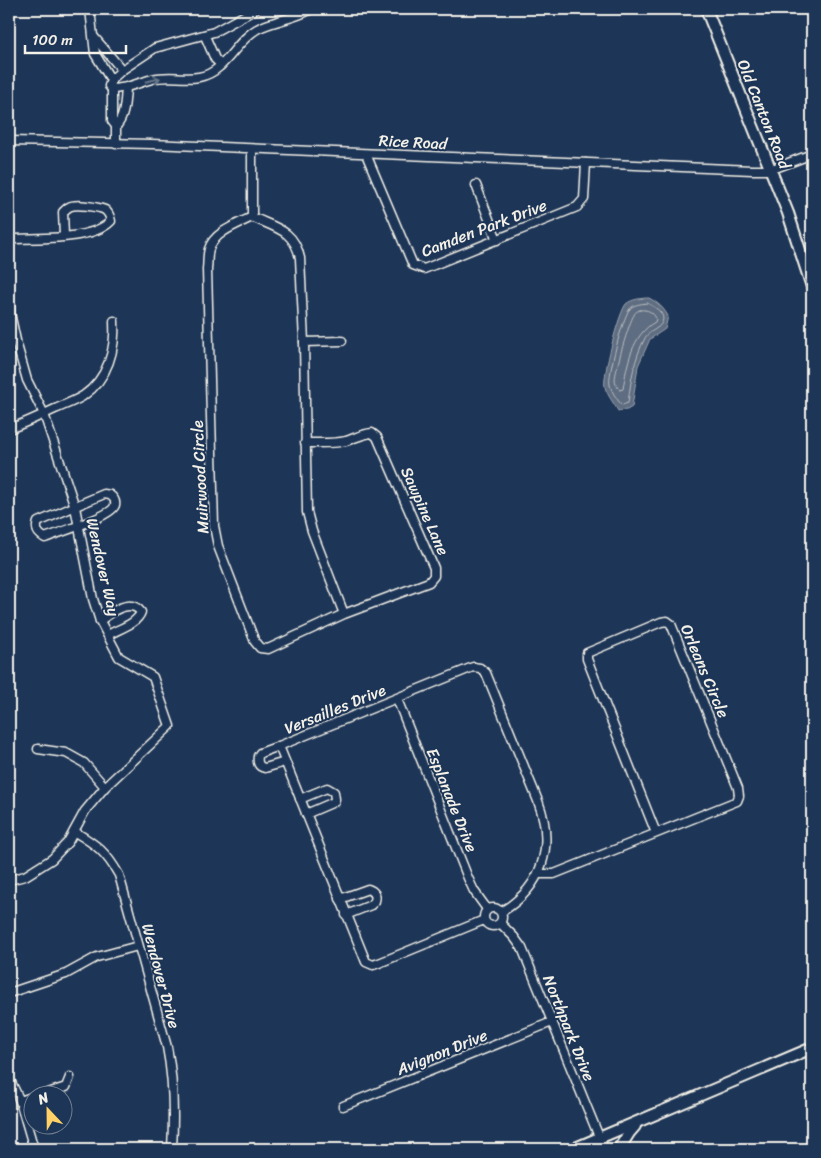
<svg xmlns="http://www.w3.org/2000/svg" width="821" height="1158" font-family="Sriracha,sans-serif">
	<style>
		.water { fill: #5e6d82; stroke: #9aa2ab }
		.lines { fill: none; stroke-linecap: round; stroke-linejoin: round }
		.shore { stroke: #b8bcbf; stroke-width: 1 }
		.minor-casing { stroke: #f4f1e8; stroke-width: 11 }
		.major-casing { stroke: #f4f1e8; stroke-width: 14 }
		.minor { stroke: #1d3557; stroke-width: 8 }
		.major { stroke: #1d3557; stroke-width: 10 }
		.oneway { stroke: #68778a }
		.labels { text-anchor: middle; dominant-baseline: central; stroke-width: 4; stroke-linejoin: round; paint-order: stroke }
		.street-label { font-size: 16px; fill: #f4f1e8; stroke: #1d3557 }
	</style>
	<rect width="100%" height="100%" fill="#1d3557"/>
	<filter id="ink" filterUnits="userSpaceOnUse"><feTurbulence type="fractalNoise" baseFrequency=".02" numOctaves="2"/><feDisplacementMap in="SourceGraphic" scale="10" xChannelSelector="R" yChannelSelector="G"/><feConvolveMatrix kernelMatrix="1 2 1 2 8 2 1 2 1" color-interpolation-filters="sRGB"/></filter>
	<g filter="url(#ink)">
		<!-- water -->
		<path class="water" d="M 649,298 C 658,303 663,307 668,316 L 665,329 L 650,339 L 638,366 L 632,407 L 627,410 L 618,411 C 614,403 607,395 605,387 C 602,377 619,312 626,304 C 632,299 642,298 649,298 Z"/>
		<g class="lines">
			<!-- shore -->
			<g class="shore">
				<path d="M 647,303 C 653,306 663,311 663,319 C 662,329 649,330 645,338 C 634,359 631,380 628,403 L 622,405 C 617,400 612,392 610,385 C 607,376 623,318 629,310 C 633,304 641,304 647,303 Z"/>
				<path d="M 640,310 C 647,309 654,312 656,319 L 655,322 C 632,335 627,364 623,389 L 620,390 C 617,387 615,384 615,380 C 615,371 629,322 634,315 C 636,311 636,312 640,310 Z"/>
			</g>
			<!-- minor casing -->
			<g class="minor-casing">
				<g id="minor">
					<path d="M 90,9 L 95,54 L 111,80"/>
					<path d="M 256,9 L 214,32 L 155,48 L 122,70 L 111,80 L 109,86 L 112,89 C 127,89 138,83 152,79 C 176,73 198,86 219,67 C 233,55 240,39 257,29 C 274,20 295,19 311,9"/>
					<path d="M 205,36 L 215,59 L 221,65"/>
					<path d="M 94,37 L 122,70"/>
					<path d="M 112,89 L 112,121 L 116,126 L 116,144"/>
					<path d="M 116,126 C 125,118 125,100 126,88"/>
					<path d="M 9,141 L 152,144 L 752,170 L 770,170 L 812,154"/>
					<path d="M 252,149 L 252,217"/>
					<path d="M 366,154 L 413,265 L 424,269 L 577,207 L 584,199 L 586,163"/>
					<path d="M 476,185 L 497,240"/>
					<path d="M 9,239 C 36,238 92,241 111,221 C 110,216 109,213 105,210 C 99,207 75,203 69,207 C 67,208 64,211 63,212 L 64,236"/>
					<path d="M 9,292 L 10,313 L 17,345 L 27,380 L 44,414 L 75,507 L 93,599 L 100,621 L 119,657 L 153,677 L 170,726 L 105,787 L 85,811 L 68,842 L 52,859 L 25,876 L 9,880"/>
					<path d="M 304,342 L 342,341"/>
					<path d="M 9,429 C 25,423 40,416 55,409 C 64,405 75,401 83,396 C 108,379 116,349 114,321"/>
					<path d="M 305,443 C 319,443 333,444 346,441 C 355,438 362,434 372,433 L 377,437 L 434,568 L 434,576 L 429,582 L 344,614 L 268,649 L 260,648 L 255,642 L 218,546 L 214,526 L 207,269 C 208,263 207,255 209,249 C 214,232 238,224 252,217 C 276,228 294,230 300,258 L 304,342 L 307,512 L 312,531 L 344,614"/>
					<path d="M 104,494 L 110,495 C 113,497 116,501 115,505 C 113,516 57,533 45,538 C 38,534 35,530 38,522 Z"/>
					<path d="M 100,621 C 110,613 130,597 141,612 C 137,624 118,629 108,635"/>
					<path d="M 397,699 L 468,878 L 474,891 L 487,909"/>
					<path d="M 279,746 L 260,753 L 258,756 C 257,762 258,767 265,768 L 285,762"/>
					<path d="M 38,749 L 66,753 L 84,763 L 105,787"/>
					<path d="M 300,799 L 327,788 L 334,792 L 335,799 L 334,802 L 306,814"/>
					<path d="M 75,832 C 97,845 106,852 119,875 L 167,1047 C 174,1082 174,1114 172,1149"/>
					<path d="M 538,874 L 554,874 L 737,801 L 739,796 L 738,788 L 671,624 L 667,621 L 661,622 L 587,653 L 587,659 L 656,833"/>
					<path d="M 340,899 L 368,889 C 374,891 377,895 375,901 L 371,905 L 346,915"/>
					<circle cx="493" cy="917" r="9"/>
					<path d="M 484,920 L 379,963 L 373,965 L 366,962 L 279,746 L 473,667 L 480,668 L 486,673 L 538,801 C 555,846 543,887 501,912"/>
					<path d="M 500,923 L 514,937 L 522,948 L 604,1149"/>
					<path d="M 9,993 L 66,974 L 97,957 L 138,946"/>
					<path d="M 9,1078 L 20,1101 L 34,1149"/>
					<path d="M 39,1096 L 66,1087 L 70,1077"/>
					<path d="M 20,1101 L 32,1097"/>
					<path d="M 343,1106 L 552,1022"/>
				</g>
			</g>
			<!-- major casing -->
			<g class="major-casing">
				<g id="major">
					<path d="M 706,9 L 788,213 L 812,287"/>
					<path d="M 573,1149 L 812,1048"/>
					<path d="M 619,1149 L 629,1133 L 635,1126"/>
				</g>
			</g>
			<!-- minor -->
			<use href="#minor" class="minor"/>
			<!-- major -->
			<use href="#major" class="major"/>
		</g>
		<!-- one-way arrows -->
		<defs><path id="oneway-shaft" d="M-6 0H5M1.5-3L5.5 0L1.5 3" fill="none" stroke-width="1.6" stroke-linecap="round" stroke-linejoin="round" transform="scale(1.25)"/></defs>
		<use class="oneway" href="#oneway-shaft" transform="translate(153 80) rotate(-14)"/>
	</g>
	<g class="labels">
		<!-- street labels -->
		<g class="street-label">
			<text transform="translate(764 114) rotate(68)">Old Canton Road</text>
			<text transform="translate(413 142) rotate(3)">Rice Road</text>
			<text transform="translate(484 228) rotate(-21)">Camden Park Drive</text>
			<text transform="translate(200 477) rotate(-93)">Muirwood Circle</text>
			<text transform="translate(425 511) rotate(66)">Sawpine Lane</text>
			<text transform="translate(103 567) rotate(77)">Wendover Way</text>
			<text transform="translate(705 671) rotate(67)">Orleans Circle</text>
			<text transform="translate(335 709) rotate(-22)">Versailles Drive</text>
			<text transform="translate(452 800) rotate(68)">Esplanade Drive</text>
			<text transform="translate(161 976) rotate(75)">Wendover Drive</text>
			<text transform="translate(569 1028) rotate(68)">Northpark Drive</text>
			<text transform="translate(442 1052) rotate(-22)">Avignon Drive</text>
		</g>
	</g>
	<!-- margin -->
	<rect width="821" height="1158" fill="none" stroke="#1d3557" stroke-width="30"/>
	<rect x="15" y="15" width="791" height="1128" fill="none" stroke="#f4f1e8" stroke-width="2" filter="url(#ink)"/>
	<!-- north arrow -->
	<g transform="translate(48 1110) rotate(338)"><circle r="24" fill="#1d3557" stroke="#738091"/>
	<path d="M0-4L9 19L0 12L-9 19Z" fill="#ffd166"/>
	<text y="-8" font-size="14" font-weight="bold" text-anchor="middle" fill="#f4f1e8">N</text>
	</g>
	<!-- scale -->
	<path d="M25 45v8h101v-8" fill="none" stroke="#f4f1e8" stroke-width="2.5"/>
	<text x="32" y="45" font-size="15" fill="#f4f1e8" stroke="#1d3557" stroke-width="4" paint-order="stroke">100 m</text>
</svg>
